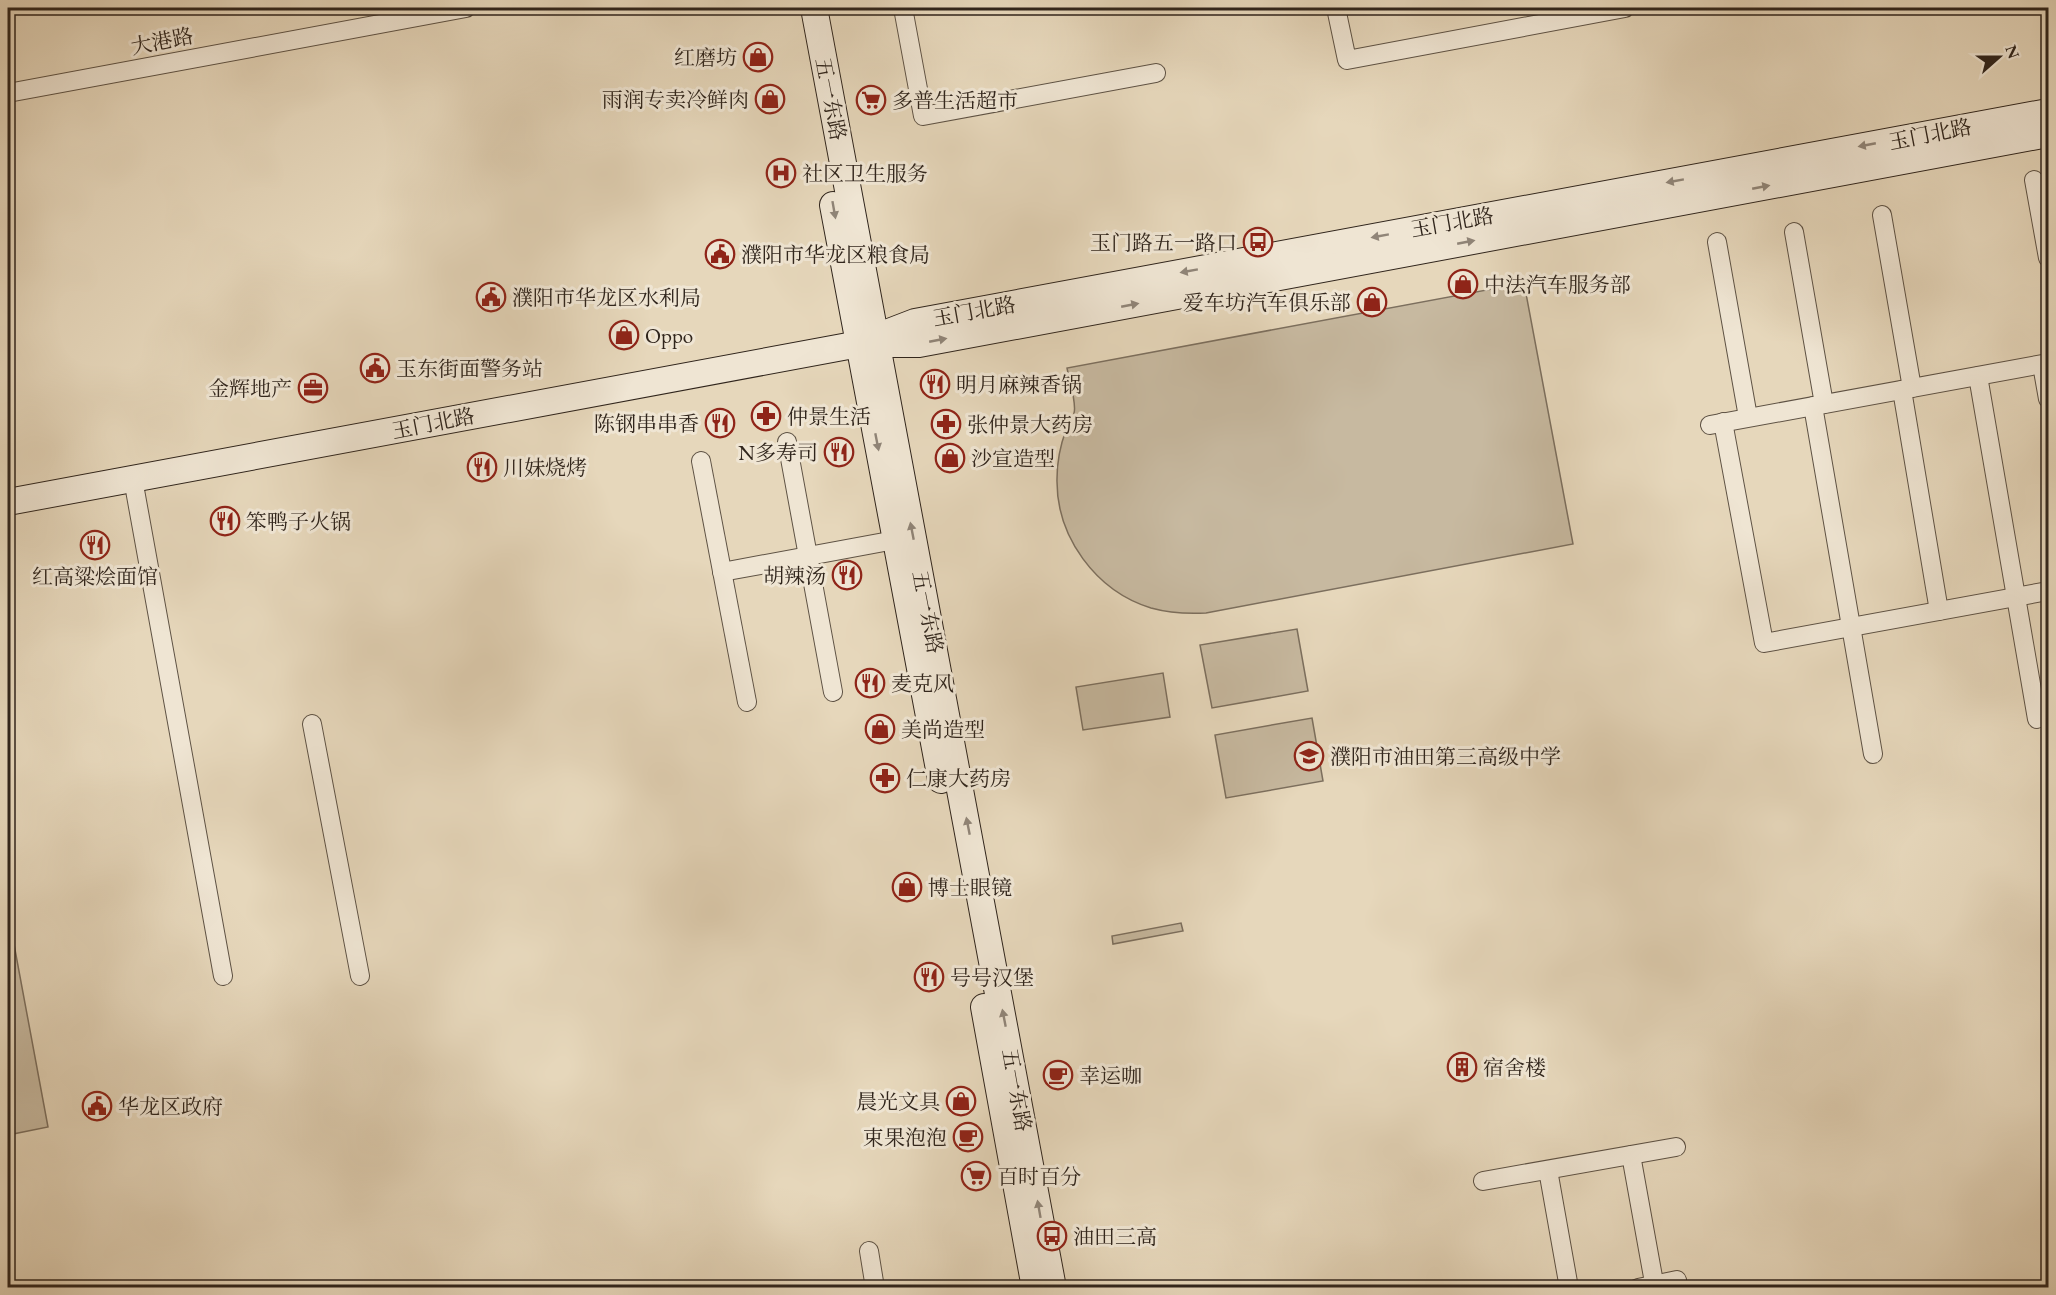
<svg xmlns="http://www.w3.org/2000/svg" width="2056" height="1295" font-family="'EB Garamond','Noto Serif SC',serif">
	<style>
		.green { fill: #c7b9a0; stroke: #7c6f5e; stroke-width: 1.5 }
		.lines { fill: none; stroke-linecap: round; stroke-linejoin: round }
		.street-casing { stroke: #5e5244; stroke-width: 20 }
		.secondary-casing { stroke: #30251c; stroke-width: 28 }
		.street { stroke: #efe5d3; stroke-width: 18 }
		.secondary { stroke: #efe5d3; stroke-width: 26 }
		.oneway { fill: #908578 }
		.labels { text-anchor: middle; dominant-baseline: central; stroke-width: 6; stroke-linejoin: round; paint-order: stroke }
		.street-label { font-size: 21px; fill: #30251c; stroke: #efe5d3 }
		.poi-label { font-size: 21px; fill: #30251c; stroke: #efe5d3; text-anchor: start }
	</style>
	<rect width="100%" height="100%" fill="#e6d7bb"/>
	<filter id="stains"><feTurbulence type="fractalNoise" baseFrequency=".00333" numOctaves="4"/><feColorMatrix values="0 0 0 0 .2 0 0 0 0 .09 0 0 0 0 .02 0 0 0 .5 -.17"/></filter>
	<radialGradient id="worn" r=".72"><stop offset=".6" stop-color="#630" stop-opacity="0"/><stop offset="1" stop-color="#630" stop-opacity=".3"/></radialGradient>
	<!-- green -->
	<g class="green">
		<path d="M 1524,283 L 1573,544 L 1206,613 C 1187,614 1169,613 1151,608 C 1096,591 1056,537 1057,479 C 1057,462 1060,446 1066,430 C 1068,424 1073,419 1074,413 C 1077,404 1069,379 1067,368 Z"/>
		<path d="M 1297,629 L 1308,691 L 1212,708 L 1200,645 Z"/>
		<path d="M 1163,673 L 1170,717 L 1083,730 L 1076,687 Z"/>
		<path d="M 1312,718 L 1323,781 L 1226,798 L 1215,735 Z"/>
		<path d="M 8,912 L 48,1127 L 8,1135 Z"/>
		<path d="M 1181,923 L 1183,931 L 1113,944 L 1112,936 Z"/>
	</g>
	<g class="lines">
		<!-- street casing -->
		<g class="street-casing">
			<g id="street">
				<path d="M 903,8 L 923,116 L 1156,73"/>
				<path d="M 1336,8 L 1347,60 L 1625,8"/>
				<path d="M 8,93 L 466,8"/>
				<path d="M 2034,180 L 2048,258"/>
				<path d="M 1882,215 L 1912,388"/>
				<path d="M 1794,232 L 1824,404"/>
				<path d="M 1717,242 L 1748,417"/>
				<path d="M 2042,365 L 2048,399"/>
				<path d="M 1978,376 L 2037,719"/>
				<path d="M 1902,390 L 1939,611"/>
				<path d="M 1813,406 L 1873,754"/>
				<path d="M 1723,422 L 1764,643 L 2048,591"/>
				<path d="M 1710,425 L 2048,363"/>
				<path d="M 787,442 L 833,692"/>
				<path d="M 701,461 L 747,702"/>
				<path d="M 133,479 L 223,976"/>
				<path d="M 722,572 L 895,540"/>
				<path d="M 312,724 L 360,976"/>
				<path d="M 1631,1155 L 1655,1288"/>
				<path d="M 1548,1170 L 1569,1288"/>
				<path d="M 1483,1181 L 1676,1147"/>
				<path d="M 869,1251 L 875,1288"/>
				<path d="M 1638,1288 L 1677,1280"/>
			</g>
		</g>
		<!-- secondary casing -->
		<g class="secondary-casing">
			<g id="secondary">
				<path d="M 814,8 L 1053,1288"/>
				<path d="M 833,205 L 941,780"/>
				<path d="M 876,337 L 915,322 L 2048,112"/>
				<path d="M 8,502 L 859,344 L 919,344 L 2048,134"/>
				<path d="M 984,1007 L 1035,1288"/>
			</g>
		</g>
		<!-- street -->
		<use href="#street" class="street"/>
		<!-- secondary -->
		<use href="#secondary" class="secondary"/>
	</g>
	<!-- one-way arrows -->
	<defs><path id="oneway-solid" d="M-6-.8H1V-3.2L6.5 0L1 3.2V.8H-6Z" transform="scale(1.5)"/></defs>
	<g class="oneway">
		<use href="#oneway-solid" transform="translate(1867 145) rotate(169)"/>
		<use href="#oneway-solid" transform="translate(1675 181) rotate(170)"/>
		<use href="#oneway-solid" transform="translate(1761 187) rotate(-11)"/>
		<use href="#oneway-solid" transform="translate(834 210) rotate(80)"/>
		<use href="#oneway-solid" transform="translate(1380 236) rotate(170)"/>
		<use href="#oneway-solid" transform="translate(1466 242) rotate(-11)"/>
		<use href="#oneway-solid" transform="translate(1189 271) rotate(170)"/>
		<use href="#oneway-solid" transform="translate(1130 305) rotate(-11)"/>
		<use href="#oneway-solid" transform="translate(938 340) rotate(-11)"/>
		<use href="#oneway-solid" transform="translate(877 442) rotate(79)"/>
		<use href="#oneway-solid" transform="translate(912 531) rotate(-101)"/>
		<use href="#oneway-solid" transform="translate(968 826) rotate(-101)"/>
		<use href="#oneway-solid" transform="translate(1004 1018) rotate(-101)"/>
		<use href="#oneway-solid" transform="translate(1039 1209) rotate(-100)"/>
	</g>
	<!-- icons -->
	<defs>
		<g id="shop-ring" transform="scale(1.5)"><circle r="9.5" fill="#efe5d3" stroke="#8f2418" stroke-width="1.5"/><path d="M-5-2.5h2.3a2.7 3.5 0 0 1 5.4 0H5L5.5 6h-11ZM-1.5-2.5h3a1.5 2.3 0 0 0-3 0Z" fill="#8f2418"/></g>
		<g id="supermarket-ring" transform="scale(1.5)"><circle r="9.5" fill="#efe5d3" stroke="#8f2418" stroke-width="1.5"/><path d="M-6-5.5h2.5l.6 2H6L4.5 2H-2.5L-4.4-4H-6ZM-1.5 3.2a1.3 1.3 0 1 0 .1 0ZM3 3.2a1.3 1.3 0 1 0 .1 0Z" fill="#8f2418"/></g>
		<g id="hospital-ring" transform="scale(1.5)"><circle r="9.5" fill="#efe5d3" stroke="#8f2418" stroke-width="1.5"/><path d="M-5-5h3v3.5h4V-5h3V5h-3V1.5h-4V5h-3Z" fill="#8f2418"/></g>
		<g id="bus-ring" transform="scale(1.5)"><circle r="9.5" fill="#efe5d3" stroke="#8f2418" stroke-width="1.5"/><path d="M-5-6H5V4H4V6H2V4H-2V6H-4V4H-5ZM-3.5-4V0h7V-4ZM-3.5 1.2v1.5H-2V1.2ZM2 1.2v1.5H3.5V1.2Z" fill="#8f2418"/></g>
		<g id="civic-ring" transform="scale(1.5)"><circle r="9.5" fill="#efe5d3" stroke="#8f2418" stroke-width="1.5"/><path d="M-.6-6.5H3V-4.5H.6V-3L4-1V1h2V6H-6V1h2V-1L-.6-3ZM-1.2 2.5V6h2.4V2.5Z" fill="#8f2418"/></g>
		<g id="restaurant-ring" transform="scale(1.5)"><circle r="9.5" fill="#efe5d3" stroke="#8f2418" stroke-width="1.5"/><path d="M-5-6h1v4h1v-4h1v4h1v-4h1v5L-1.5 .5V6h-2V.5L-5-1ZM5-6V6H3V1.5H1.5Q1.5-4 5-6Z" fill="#8f2418"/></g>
		<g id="office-ring" transform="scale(1.5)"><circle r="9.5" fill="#efe5d3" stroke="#8f2418" stroke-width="1.5"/><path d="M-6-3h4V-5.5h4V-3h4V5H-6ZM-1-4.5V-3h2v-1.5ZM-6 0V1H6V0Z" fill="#8f2418"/></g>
		<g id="pharmacy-ring" transform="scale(1.5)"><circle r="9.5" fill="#efe5d3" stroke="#8f2418" stroke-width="1.5"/><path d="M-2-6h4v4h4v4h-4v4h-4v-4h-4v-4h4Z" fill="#8f2418"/></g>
		<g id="school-ring" transform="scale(1.5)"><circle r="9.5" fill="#efe5d3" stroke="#8f2418" stroke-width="1.5"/><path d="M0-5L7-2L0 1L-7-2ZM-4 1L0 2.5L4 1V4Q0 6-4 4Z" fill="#8f2418"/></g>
		<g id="building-ring" transform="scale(1.5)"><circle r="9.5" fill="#efe5d3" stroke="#8f2418" stroke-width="1.5"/><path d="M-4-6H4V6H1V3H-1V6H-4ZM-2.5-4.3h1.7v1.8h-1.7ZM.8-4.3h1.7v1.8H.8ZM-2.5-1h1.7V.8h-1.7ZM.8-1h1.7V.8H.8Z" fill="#8f2418"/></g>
		<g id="cafe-ring" transform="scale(1.5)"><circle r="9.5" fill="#efe5d3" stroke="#8f2418" stroke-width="1.5"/><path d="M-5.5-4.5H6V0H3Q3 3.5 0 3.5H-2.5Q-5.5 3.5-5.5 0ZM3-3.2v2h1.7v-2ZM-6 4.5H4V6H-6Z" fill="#8f2418"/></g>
	</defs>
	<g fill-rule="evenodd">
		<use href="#shop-ring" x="758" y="57"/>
		<use href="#shop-ring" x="770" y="99"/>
		<use href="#supermarket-ring" x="871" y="100"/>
		<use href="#hospital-ring" x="781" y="173"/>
		<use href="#bus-ring" x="1258" y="242"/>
		<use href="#civic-ring" x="720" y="254"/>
		<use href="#shop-ring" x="1463" y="284"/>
		<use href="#civic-ring" x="491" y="297"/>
		<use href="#shop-ring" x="1372" y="302"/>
		<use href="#shop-ring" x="624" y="335"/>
		<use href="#civic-ring" x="375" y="368"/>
		<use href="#restaurant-ring" x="935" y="384"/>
		<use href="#office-ring" x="313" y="388"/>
		<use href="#pharmacy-ring" x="766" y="416"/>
		<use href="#restaurant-ring" x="720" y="423"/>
		<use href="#pharmacy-ring" x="946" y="424"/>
		<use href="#restaurant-ring" x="839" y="452"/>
		<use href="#shop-ring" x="950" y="458"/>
		<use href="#restaurant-ring" x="482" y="467"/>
		<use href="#restaurant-ring" x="225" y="521"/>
		<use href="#restaurant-ring" x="95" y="545"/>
		<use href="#restaurant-ring" x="847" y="575"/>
		<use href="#restaurant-ring" x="870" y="683"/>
		<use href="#shop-ring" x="880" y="729"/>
		<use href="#school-ring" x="1309" y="756"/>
		<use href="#pharmacy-ring" x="885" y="778"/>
		<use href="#shop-ring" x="907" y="887"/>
		<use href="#restaurant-ring" x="929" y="977"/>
		<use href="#building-ring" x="1462" y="1067"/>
		<use href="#cafe-ring" x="1058" y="1075"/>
		<use href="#shop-ring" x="961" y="1101"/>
		<use href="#civic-ring" x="97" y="1106"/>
		<use href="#cafe-ring" x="968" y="1137"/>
		<use href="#supermarket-ring" x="976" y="1176"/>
		<use href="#bus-ring" x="1052" y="1236"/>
	</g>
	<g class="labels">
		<!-- street labels -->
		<g class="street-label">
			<text transform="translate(162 41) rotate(-11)">大港路</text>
			<text transform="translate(831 99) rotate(79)">五一东路</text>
			<text transform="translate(1930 134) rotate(-11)">玉门北路</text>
			<text transform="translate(1452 222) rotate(-10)">玉门北路</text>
			<text transform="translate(974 311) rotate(-10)">玉门北路</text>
			<text transform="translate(433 423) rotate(-11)">玉门北路</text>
			<text transform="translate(928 612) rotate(79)">五一东路</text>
			<text transform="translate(1017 1090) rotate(80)">五一东路</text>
		</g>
		<!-- poi labels -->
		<g class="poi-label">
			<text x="737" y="57" text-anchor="end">红磨坊</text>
			<text x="749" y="99" text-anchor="end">雨润专卖冷鲜肉</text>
			<text x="892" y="100">多普生活超市</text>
			<text x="802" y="173">社区卫生服务</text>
			<text x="1237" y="242" text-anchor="end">玉门路五一路口</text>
			<text x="741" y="254">濮阳市华龙区粮食局</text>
			<text x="1484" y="284">中法汽车服务部</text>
			<text x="512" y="297">濮阳市华龙区水利局</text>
			<text x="1351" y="302" text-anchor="end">爱车坊汽车俱乐部</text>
			<text x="645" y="335">Oppo</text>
			<text x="396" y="368">玉东街面警务站</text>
			<text x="956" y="384">明月麻辣香锅</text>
			<text x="292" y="388" text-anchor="end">金辉地产</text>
			<text x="787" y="416">仲景生活</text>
			<text x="699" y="423" text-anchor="end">陈钢串串香</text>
			<text x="967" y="424">张仲景大药房</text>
			<text x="818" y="452" text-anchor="end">N多寿司</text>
			<text x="971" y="458">沙宣造型</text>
			<text x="503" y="467">川妹烧烤</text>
			<text x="246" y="521">笨鸭子火锅</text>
			<text x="826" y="575" text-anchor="end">胡辣汤</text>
			<text x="95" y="576" text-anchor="middle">红高粱烩面馆</text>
			<text x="891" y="683">麦克风</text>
			<text x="901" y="729">美尚造型</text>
			<text x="1330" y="756">濮阳市油田第三高级中学</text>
			<text x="906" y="778">仁康大药房</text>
			<text x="928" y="887">博士眼镜</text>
			<text x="950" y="977">号号汉堡</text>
			<text x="1483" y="1067">宿舍楼</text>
			<text x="1079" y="1075">幸运咖</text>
			<text x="940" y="1101" text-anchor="end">晨光文具</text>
			<text x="118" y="1106">华龙区政府</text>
			<text x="947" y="1137" text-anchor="end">束果泡泡</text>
			<text x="997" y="1176">百时百分</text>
			<text x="1073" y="1236">油田三高</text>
		</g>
	</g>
	<!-- margin -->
	<rect width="2056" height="1295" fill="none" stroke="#e6d7bb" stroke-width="30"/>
	<rect x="9" y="9" width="2038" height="1277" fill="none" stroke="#30251c" stroke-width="3"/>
	<rect x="15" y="15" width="2026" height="1265" fill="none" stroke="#30251c" stroke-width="1.5"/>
	<!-- north arrow -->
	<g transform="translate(1999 57) rotate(69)" stroke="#efe5d3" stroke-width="4.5" paint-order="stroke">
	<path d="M0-4.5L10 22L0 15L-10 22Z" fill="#30251c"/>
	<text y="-9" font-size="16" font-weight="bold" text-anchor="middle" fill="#30251c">N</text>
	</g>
	<rect width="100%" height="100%" filter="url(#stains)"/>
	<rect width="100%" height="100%" fill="url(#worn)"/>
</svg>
